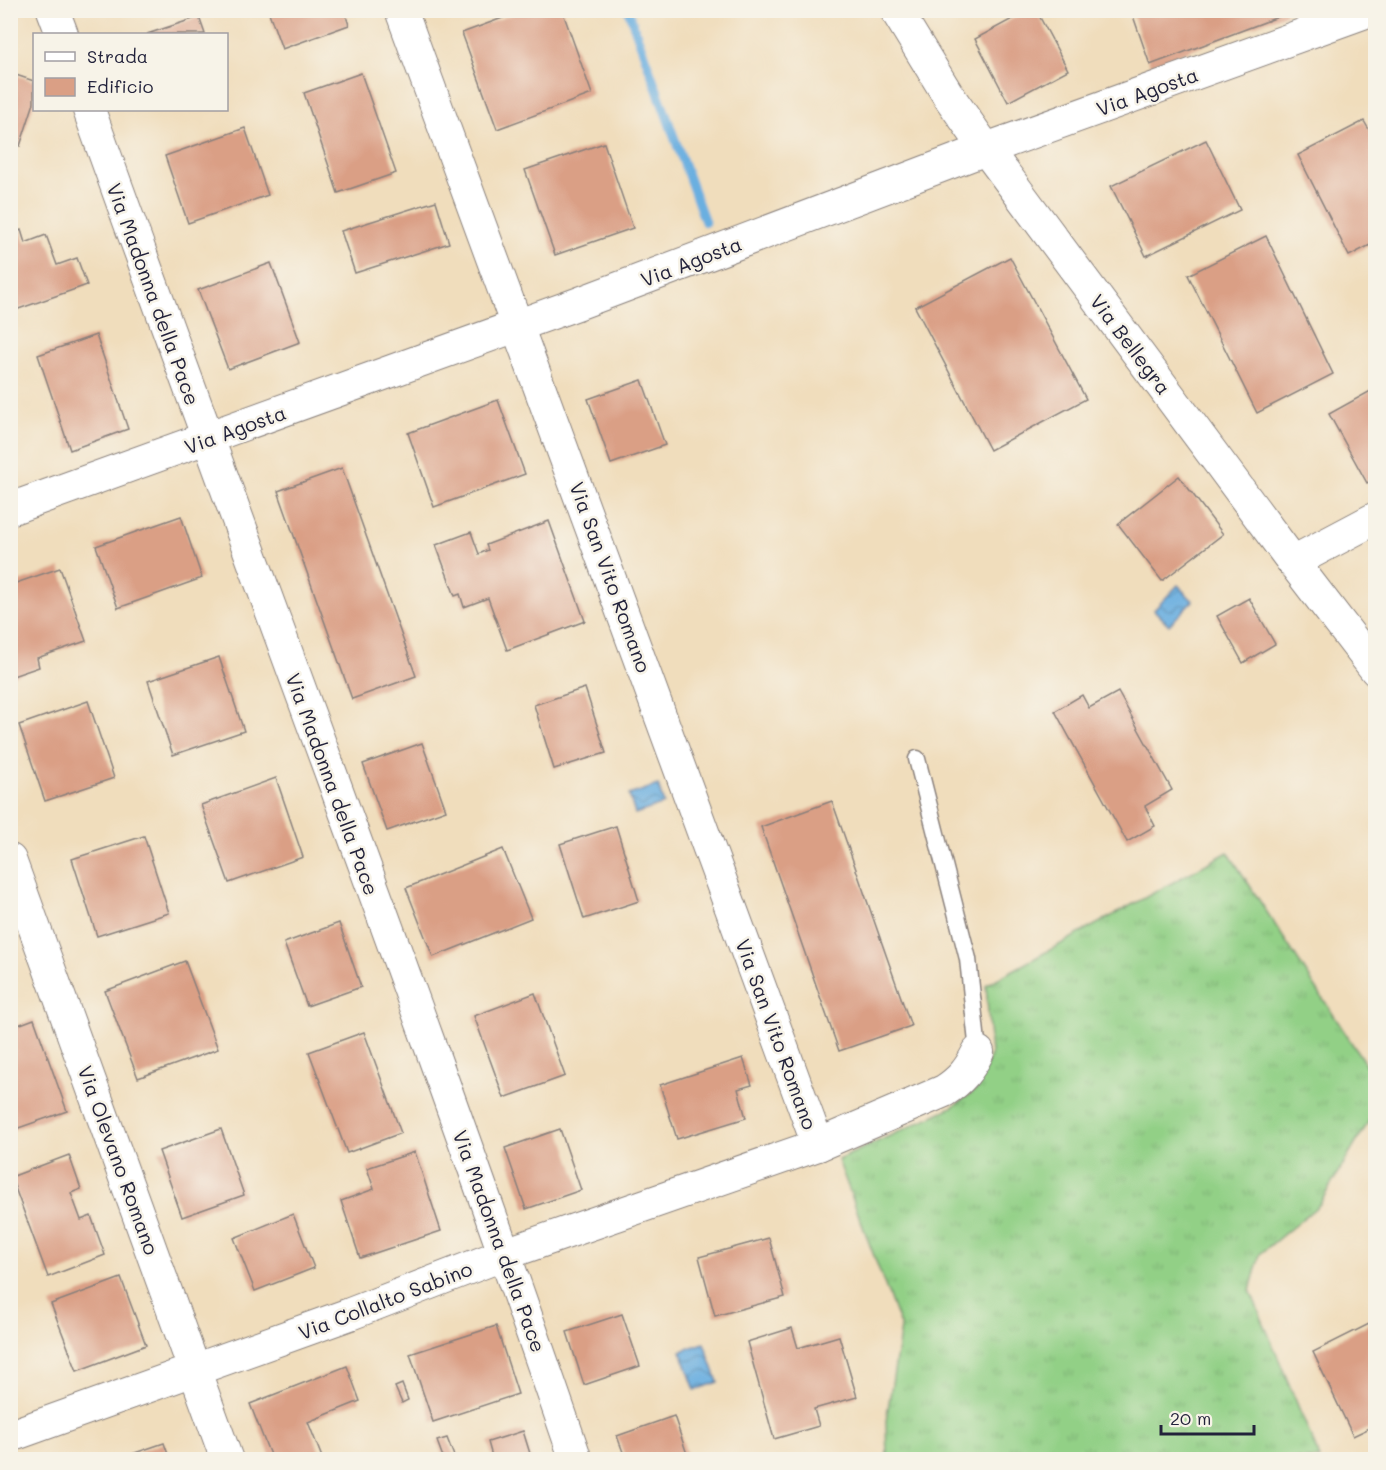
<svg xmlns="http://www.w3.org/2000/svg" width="1386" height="1470" font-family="Mali,sans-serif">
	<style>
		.grass { fill: url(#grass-tufts); stroke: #5a7960; stroke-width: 1.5 }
		.water { fill: url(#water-waves); stroke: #46688e; stroke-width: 1.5 }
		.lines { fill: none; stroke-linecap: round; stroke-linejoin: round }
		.stream { stroke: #6aafe0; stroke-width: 9 }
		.building { fill: #da9f85 }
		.lane-casing { stroke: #89807c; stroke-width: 19 }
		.street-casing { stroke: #89807c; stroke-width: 34 }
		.lane { stroke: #fff; stroke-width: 16 }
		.street { stroke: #fff; stroke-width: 32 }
		.labels { text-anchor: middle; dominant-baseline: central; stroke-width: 5; stroke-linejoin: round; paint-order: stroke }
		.street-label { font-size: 20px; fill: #22223b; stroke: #f7f3e8 }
	</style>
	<defs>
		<pattern id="grass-tufts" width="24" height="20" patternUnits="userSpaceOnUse" patternTransform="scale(1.5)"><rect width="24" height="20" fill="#92d086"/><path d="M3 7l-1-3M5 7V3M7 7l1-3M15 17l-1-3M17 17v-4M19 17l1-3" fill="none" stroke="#7eb275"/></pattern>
		<pattern id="water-waves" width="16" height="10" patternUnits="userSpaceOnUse" patternTransform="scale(1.5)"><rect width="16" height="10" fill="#6aafe0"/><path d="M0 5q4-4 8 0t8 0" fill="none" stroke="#578eb7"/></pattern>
	</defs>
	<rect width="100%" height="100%" fill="#f7f3e8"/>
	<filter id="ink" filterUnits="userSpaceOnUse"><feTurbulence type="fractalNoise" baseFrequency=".0167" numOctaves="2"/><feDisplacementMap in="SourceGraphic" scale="12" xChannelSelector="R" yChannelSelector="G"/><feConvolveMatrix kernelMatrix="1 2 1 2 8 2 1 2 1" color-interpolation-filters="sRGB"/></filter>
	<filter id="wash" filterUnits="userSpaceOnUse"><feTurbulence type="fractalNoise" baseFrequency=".008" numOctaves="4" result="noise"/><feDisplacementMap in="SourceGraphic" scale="24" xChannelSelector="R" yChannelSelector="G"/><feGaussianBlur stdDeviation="1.35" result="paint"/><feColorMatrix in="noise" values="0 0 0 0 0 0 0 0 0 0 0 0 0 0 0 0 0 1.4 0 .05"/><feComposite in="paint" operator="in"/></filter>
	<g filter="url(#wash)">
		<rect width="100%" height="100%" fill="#f0ddbc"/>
		<!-- grass -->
		<path class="grass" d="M 1228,852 L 1375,1079 L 1375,1111 L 1319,1205 L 1260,1254 L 1250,1290 L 1320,1459 L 887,1459 L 886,1421 L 901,1328 L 838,1160 L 952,1107 L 976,1090 L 991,1055 L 986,985 Z"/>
		<!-- water -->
		<g class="water">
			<path d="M 1178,585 L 1193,601 L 1169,625 L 1154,610 Z"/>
			<path d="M 658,785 L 664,804 L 635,814 L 629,795 Z"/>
			<path d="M 704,1343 L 718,1382 L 695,1390 L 681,1351 Z"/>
		</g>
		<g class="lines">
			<!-- stream -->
			<path class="stream" d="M 628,10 L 705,222"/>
		</g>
		<g id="blocks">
			<!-- building -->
			<g class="building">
				<path d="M 268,10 L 344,10 L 349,25 L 282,49 Z"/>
				<path d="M 524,10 L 562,10 L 592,94 L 497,129 L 462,33 Z"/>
				<path d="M 1029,10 L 1036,10 L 1068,70 L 1008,102 L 975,39 Z"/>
				<path d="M 1131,10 L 1285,10 L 1286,14 L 1150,65 Z"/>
				<path d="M 199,17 L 205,34 L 147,34 Z"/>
				<path d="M 10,73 L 34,81 L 34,103 L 20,146 L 10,143 Z"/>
				<path d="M 361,73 L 396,173 L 338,193 L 304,93 Z"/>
				<path d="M 1364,121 L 1376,142 L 1376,242 L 1349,256 L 1298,155 Z"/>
				<path d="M 245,128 L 268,195 L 188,223 L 165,156 Z"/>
				<path d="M 1206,140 L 1240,210 L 1146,256 L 1111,186 Z"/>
				<path d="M 604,143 L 633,228 L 555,255 L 525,170 Z"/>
				<path d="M 436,201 L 449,243 L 355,273 L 341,231 Z"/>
				<path d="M 21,230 L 25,243 L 46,235 L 57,265 L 77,258 L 87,285 L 10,312 L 10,234 Z"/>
				<path d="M 1266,236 L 1333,374 L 1257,413 L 1188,275 Z"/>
				<path d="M 1010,257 L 1086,399 L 990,450 L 915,307 Z"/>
				<path d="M 271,263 L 300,342 L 228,369 L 198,290 Z"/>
				<path d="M 96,335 L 128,429 L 70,450 L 38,355 Z"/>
				<path d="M 642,380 L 665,445 L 611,464 L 588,399 Z"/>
				<path d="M 1376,388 L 1376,478 L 1367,483 L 1329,414 Z"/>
				<path d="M 498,400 L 525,474 L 434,507 L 408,433 Z"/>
				<path d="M 342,468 L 416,676 L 352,699 L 278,491 Z"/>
				<path d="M 1179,476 L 1223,534 L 1162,581 L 1118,524 Z"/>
				<path d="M 181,516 L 202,578 L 118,608 L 96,546 Z"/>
				<path d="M 549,521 L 585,621 L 507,650 L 488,598 L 464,607 L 460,594 L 455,596 L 436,545 L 471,532 L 479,554 L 488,550 L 486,545 Z"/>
				<path d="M 60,568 L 86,641 L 37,658 L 39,667 L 10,677 L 10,585 Z"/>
				<path d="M 1249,598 L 1275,644 L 1243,663 L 1217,616 Z"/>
				<path d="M 219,657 L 244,731 L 173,755 L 148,681 Z"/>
				<path d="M 585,688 L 606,753 L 554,769 L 534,705 Z"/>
				<path d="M 1118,692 L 1172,790 L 1145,806 L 1155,826 L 1127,842 L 1055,711 L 1082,695 L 1089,708 Z"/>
				<path d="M 88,701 L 114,778 L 45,801 L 19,725 Z"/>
				<path d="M 422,743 L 446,810 L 387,831 L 363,764 Z"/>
				<path d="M 276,778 L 303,857 L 229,883 L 201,805 Z"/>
				<path d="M 832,801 L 911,1026 L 839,1051 L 761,827 Z"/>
				<path d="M 616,826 L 639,901 L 584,919 L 560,844 Z"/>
				<path d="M 144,836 L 169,913 L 97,936 L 72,859 Z"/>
				<path d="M 503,849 L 531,918 L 433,957 L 406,888 Z"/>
				<path d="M 339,923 L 361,987 L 307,1006 L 284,943 Z"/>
				<path d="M 185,961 L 218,1049 L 138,1078 L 105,991 Z"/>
				<path d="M 535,993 L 565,1076 L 504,1098 L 474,1016 Z"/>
				<path d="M 34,1019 L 67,1111 L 10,1131 L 10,1028 Z"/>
				<path d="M 364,1032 L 401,1133 L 347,1153 L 309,1052 Z"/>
				<path d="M 743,1058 L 752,1085 L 738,1089 L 746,1118 L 677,1139 L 660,1085 Z"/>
				<path d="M 221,1129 L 244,1195 L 182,1217 L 159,1151 Z"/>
				<path d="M 560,1129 L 581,1190 L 526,1209 L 505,1148 Z"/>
				<path d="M 415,1152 L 441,1231 L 360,1258 L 341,1201 L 374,1189 L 367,1168 Z"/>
				<path d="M 69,1155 L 81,1189 L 71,1193 L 81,1220 L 91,1216 L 105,1255 L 48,1277 L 11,1177 Z"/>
				<path d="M 293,1214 L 314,1268 L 255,1291 L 234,1238 Z"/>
				<path d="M 769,1238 L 785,1297 L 715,1316 L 699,1257 Z"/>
				<path d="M 121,1278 L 146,1345 L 77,1371 L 51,1304 Z"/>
				<path d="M 622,1314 L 640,1366 L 584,1385 L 567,1332 Z"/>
				<path d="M 1371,1323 L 1376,1332 L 1376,1425 L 1353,1436 L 1313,1352 Z"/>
				<path d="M 496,1326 L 518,1394 L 433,1422 L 410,1354 Z"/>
				<path d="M 792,1328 L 798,1348 L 839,1336 L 857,1397 L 814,1409 L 819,1426 L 774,1439 L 747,1342 Z"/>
				<path d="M 347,1366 L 360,1401 L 308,1422 L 323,1460 L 272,1460 L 250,1404 Z"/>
				<path d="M 402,1384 L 408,1400 L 402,1403 L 395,1387 Z"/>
				<path d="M 674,1416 L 689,1460 L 626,1460 L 617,1436 Z"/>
				<path d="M 523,1431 L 532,1460 L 493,1460 L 488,1442 Z"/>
				<path d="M 447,1438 L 454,1456 L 444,1460 L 437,1441 Z"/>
				<path d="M 164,1443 L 170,1460 L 117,1460 L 117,1459 Z"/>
			</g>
		</g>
	</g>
	<g filter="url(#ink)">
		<use href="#blocks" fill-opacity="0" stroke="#89807c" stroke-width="1.5"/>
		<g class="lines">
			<!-- lane casing -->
			<g class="lane-casing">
				<path id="lane" d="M 917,759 L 968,959 L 978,1052"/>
			</g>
			<!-- street casing -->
			<g class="street-casing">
				<g id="street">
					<path d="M 53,10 L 62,34"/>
					<path d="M 401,10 L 818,1145"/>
					<path d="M 896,10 L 948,95 L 986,149 L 1293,562 L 1376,670"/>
					<path d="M 89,110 C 250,560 421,1007 576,1460"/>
					<path d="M 10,509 L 577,304 L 986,149 L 1371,10"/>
					<path d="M 1293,562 L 1376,518"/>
					<path d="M 10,860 L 227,1460"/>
					<path d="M 10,1436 L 350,1314 L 505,1254 L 818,1145 L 944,1091 C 961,1080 969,1070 978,1052"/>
				</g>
			</g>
			<!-- lane -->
			<use href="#lane" class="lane"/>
			<!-- street -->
			<use href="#street" class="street"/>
		</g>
	</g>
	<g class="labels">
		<!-- street labels -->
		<g class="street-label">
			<text transform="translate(1147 91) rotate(-20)">Via Agosta</text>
			<text transform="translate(691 261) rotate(-21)">Via Agosta</text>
			<text transform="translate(154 294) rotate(70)">Via Madonna della Pace</text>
			<text transform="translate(1131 344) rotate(53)">Via Bellegra</text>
			<text transform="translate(235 429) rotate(-20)">Via Agosta</text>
			<text transform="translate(611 577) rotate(70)">Via San Vito Romano</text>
			<text transform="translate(333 784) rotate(70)">Via Madonna della Pace</text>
			<text transform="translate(777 1034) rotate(70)">Via San Vito Romano</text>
			<text transform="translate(119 1160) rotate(70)">Via Olevano Romano</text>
			<text transform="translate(500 1241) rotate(70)">Via Madonna della Pace</text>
			<text transform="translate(385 1300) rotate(-21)">Via Collalto Sabino</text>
		</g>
	</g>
	<!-- margin -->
	<rect width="1386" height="1470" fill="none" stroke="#f7f3e8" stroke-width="36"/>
	<!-- legend -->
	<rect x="33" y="33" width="195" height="78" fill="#f7f3e8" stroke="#a29fa3" stroke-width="1.5"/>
	<rect x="45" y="52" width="30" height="9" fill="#ffffff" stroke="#a29fa3" stroke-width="1.5"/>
	<text x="87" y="63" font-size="18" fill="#22223b">Strada</text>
	<rect x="45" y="78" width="30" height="18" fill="#da9f85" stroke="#a29fa3" stroke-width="1.5"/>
	<text x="87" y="93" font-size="18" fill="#22223b">Edificio</text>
	<!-- scale -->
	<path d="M1161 1425v9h93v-9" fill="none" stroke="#22223b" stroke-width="3"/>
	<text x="1170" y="1425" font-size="18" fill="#22223b" stroke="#f7f3e8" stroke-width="4.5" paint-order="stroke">20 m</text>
</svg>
